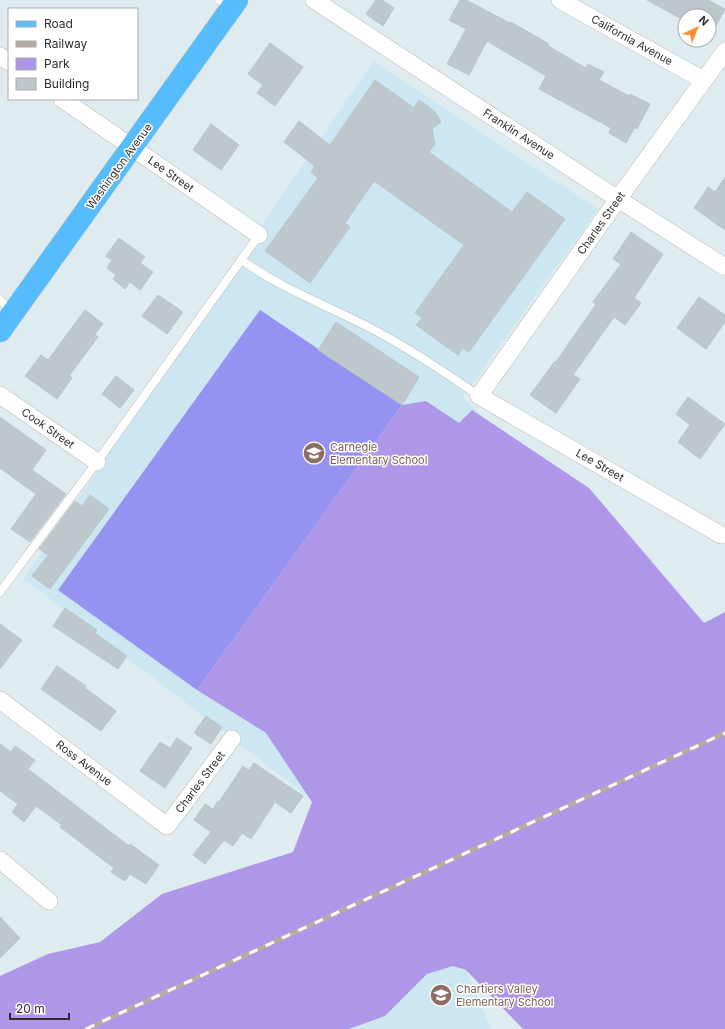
<svg xmlns="http://www.w3.org/2000/svg" width="725" height="1029" font-family="Inter,sans-serif">
	<style>
		.education { fill: #cde7f2 }
		.green { fill: #ae97e9 }
		.pitch { fill: #9692f1 }
		.building { fill: #bec7cb; stroke: #b7c6cb }
		.lines { fill: none; stroke-linecap: round; stroke-linejoin: round }
		.service-casing { stroke: #c1b8b2; stroke-width: 9 }
		.minor-casing { stroke: #c1b8b2; stroke-width: 18 }
		.primary-casing { stroke: #c8c8c8; stroke-width: 23 }
		.service { stroke: #fff; stroke-width: 8 }
		.minor { stroke: #fff; stroke-width: 17 }
		.primary { stroke: #57bcfc; stroke-width: 22 }
		.rail-casing { stroke: #b8aba0; stroke-width: 4.5 }
		.rail { stroke: #fff; stroke-width: 3; stroke-dasharray: 9; stroke-linecap: butt }
		.labels { text-anchor: middle; dominant-baseline: central; stroke-width: 3; stroke-linejoin: round; paint-order: stroke }
		.street-label { font-size: 11px; fill: #2d2d2d; stroke: #fff }
		.education-label { font-size: 11px; fill: #785e54; stroke: #fff; text-anchor: start }
	</style>
	<rect width="100%" height="100%" fill="#deecef"/>
	<!-- education -->
	<g class="education">
		<path d="M 373,61 L 598,209 L 463,397 L 574,509 L 328,812 L 24,579 Z"/>
		<path d="M 453,966 L 466,970 L 491,1029 L 349,1029 L 385,1016 L 427,974 Z"/>
	</g>
	<!-- green -->
	<path class="green" d="M 426,401 L 459,423 L 472,410 L 589,488 L 704,623 L 725,612 L 725,1029 L 523,1029 L 466,970 L 453,966 L 427,974 L 385,1016 L 349,1029 L 0,1029 L 0,976 L 48,954 L 100,942 L 162,894 L 293,852 L 312,802 L 266,733 L 197,690 L 402,405 Z"/>
	<!-- pitch -->
	<path class="pitch" d="M 260,310 L 402,405 L 197,690 L 58,590 Z"/>
	<!-- building -->
	<g class="building">
		<path d="M 376,0 L 382,0 L 394,8 L 383,26 L 366,14 Z"/>
		<path d="M 460,0 L 466,0 L 510,23 L 511,22 L 549,44 L 548,46 L 586,68 L 588,64 L 604,72 L 599,80 L 629,96 L 630,94 L 650,104 L 637,129 L 635,127 L 626,143 L 609,133 L 611,128 L 539,89 L 546,76 L 487,41 L 469,75 L 447,64 L 466,29 L 449,20 Z"/>
		<path d="M 647,0 L 708,0 L 725,9 L 711,35 L 709,34 L 709,16 L 685,16 L 685,21 Z"/>
		<path d="M 270,43 L 303,67 L 275,106 L 257,93 L 263,85 L 248,74 Z"/>
		<path d="M 375,80 L 414,108 L 419,100 L 428,106 L 436,113 L 441,122 L 432,129 L 435,144 L 429,152 L 512,212 L 527,192 L 565,219 L 469,352 L 463,348 L 458,355 L 416,325 L 422,318 L 415,313 L 464,245 L 374,181 L 345,223 L 350,227 L 310,283 L 265,251 L 318,178 L 311,172 L 315,166 L 284,142 L 299,121 L 330,145 Z"/>
		<path d="M 211,124 L 239,145 L 221,170 L 193,150 Z"/>
		<path d="M 725,177 L 725,230 L 694,208 L 708,187 L 715,192 Z"/>
		<path d="M 631,232 L 663,254 L 634,298 L 641,303 L 625,325 L 614,317 L 573,375 L 580,379 L 556,413 L 530,395 L 555,361 L 556,362 L 596,304 L 593,302 L 621,264 L 613,259 Z"/>
		<path d="M 119,238 L 145,257 L 140,263 L 153,272 L 140,290 L 130,282 L 125,289 L 113,279 L 116,275 L 107,268 L 112,260 L 106,256 Z"/>
		<path d="M 158,295 L 183,312 L 167,334 L 142,316 Z"/>
		<path d="M 699,297 L 725,315 L 725,322 L 706,349 L 677,328 Z"/>
		<path d="M 85,310 L 103,324 L 95,334 L 98,337 L 69,376 L 72,378 L 57,399 L 25,376 L 41,355 L 48,360 Z"/>
		<path d="M 336,322 L 419,377 L 402,405 L 318,350 Z"/>
		<path d="M 116,376 L 134,390 L 120,408 L 102,394 Z"/>
		<path d="M 688,397 L 725,424 L 700,459 L 678,442 L 690,425 L 676,414 Z"/>
		<path d="M 0,417 L 46,450 L 32,470 L 66,494 L 30,542 L 11,529 L 36,494 L 0,468 Z"/>
		<path d="M 90,495 L 109,509 L 50,589 L 32,576 L 48,555 L 39,549 L 75,501 L 82,506 Z"/>
		<path d="M 65,608 L 97,630 L 95,633 L 127,656 L 118,669 L 53,626 Z"/>
		<path d="M 0,624 L 22,640 L 0,669 Z"/>
		<path d="M 57,666 L 86,686 L 85,688 L 116,711 L 101,731 L 41,689 Z"/>
		<path d="M 206,716 L 222,727 L 211,744 L 194,733 Z"/>
		<path d="M 177,738 L 192,748 L 165,788 L 140,771 L 160,742 L 170,748 Z"/>
		<path d="M 0,744 L 11,752 L 15,746 L 35,760 L 28,769 L 129,846 L 130,844 L 159,865 L 146,884 L 130,874 L 125,881 L 111,872 L 114,868 L 60,827 L 62,825 L 36,806 L 24,822 L 12,812 L 18,804 L 0,791 Z"/>
		<path d="M 254,763 L 303,796 L 291,813 L 275,802 L 251,839 L 242,833 L 233,846 L 224,840 L 205,864 L 193,855 L 211,832 L 194,820 L 205,804 L 213,809 L 218,801 L 219,802 L 243,766 L 249,770 Z"/>
		<path d="M 0,917 L 20,938 L 0,958 Z"/>
	</g>
	<g class="lines">
		<!-- service casing -->
		<g class="service-casing">
			<g id="service">
				<path d="M 219,0 L 231,7"/>
				<path d="M 242,260 C 282,290 332,307 376,331 C 412,350 446,373 479,396"/>
				<path d="M 0,300 L 13,312"/>
				<path d="M 0,592 L 97,462 L 259,235"/>
			</g>
		</g>
		<!-- minor casing -->
		<g class="minor-casing">
			<g id="minor">
				<path d="M 314,0 L 618,199 L 725,267"/>
				<path d="M 560,0 L 703,80"/>
				<path d="M 0,56 L 9,62"/>
				<path d="M 62,99 L 259,235"/>
				<path d="M 0,395 L 97,462"/>
				<path d="M 721,535 L 479,396 L 618,199 L 725,51"/>
				<path d="M 0,700 L 167,826 L 232,739"/>
				<path d="M 0,860 L 49,901"/>
			</g>
		</g>
		<!-- primary casing -->
		<g class="primary-casing">
			<path id="primary" d="M 0,331 L 237,0"/>
		</g>
		<!-- service -->
		<use href="#service" class="service"/>
		<!-- minor -->
		<use href="#minor" class="minor"/>
		<!-- primary -->
		<use href="#primary" class="primary"/>
		<!-- rail casing -->
		<g class="rail-casing">
			<path id="rail" d="M 86,1029 L 725,733"/>
		</g>
		<!-- rail -->
		<use href="#rail" class="rail"/>
	</g>
	<!-- icons -->
	<defs>
		<g id="school-disc" transform="scale(1.15)"><circle r="9.5" fill="#8d6e63" stroke="#fff"/><path d="M0-5L7-2L0 1L-7-2ZM-4 1L0 2.5L4 1V4Q0 6-4 4Z" fill="#fff"/></g>
	</defs>
	<g fill-rule="evenodd">
		<use href="#school-disc" x="314" y="453"/>
		<use href="#school-disc" x="441" y="995"/>
	</g>
	<g class="labels">
		<!-- street labels -->
		<g class="street-label">
			<text transform="translate(632 40) rotate(29)">California Avenue</text>
			<text transform="translate(519 134) rotate(33)">Franklin Avenue</text>
			<text transform="translate(119 166) rotate(-54)">Washington Avenue</text>
			<text transform="translate(171 174) rotate(35)">Lee Street</text>
			<text transform="translate(601 223) rotate(-55)">Charles Street</text>
			<text transform="translate(48 428) rotate(35)">Cook Street</text>
			<text transform="translate(600 465) rotate(30)">Lee Street</text>
			<text transform="translate(84 763) rotate(37)">Ross Avenue</text>
			<text transform="translate(200 782) rotate(-53)">Charles Street</text>
		</g>
		<!-- education labels -->
		<g class="education-label">
			<text x="330" y="447">Carnegie<tspan x="330" dy="13">Elementary School</tspan></text>
			<text x="456" y="989">Chartiers Valley<tspan x="456" dy="13">Elementary School</tspan></text>
		</g>
	</g>
	<!-- legend -->
	<rect x="8" y="8" width="130" height="92" fill="#ffffff" stroke="#ababab"/>
	<rect x="16" y="21" width="20" height="6" fill="#57bcfc" stroke="#ababab"/>
	<text x="44" y="28" font-size="12" fill="#2d2d2d">Road</text>
	<rect x="16" y="41" width="20" height="6" fill="#b8aba0" stroke="#ababab"/>
	<text x="44" y="48" font-size="12" fill="#2d2d2d">Railway</text>
	<rect x="16" y="58" width="20" height="12" fill="#ae97e9" stroke="#ababab"/>
	<text x="44" y="68" font-size="12" fill="#2d2d2d">Park</text>
	<rect x="16" y="78" width="20" height="12" fill="#bec7cb" stroke="#ababab"/>
	<text x="44" y="88" font-size="12" fill="#2d2d2d">Building</text>
	<!-- north arrow -->
	<g transform="translate(697 28) rotate(43)"><circle r="19" fill="#ffffff" stroke="#ababab"/>
	<path d="M0-3L7 15L0 10L-7 15Z" fill="#ff8f3b"/>
	<text y="-6" font-size="11" font-weight="bold" text-anchor="middle" fill="#2d2d2d">N</text>
	</g>
	<!-- scale -->
	<path d="M10 1013v6h59v-6" fill="none" stroke="#2d2d2d" stroke-width="2"/>
	<text x="16" y="1013" font-size="12" fill="#2d2d2d" stroke="#ffffff" stroke-width="3" paint-order="stroke">20 m</text>
</svg>
